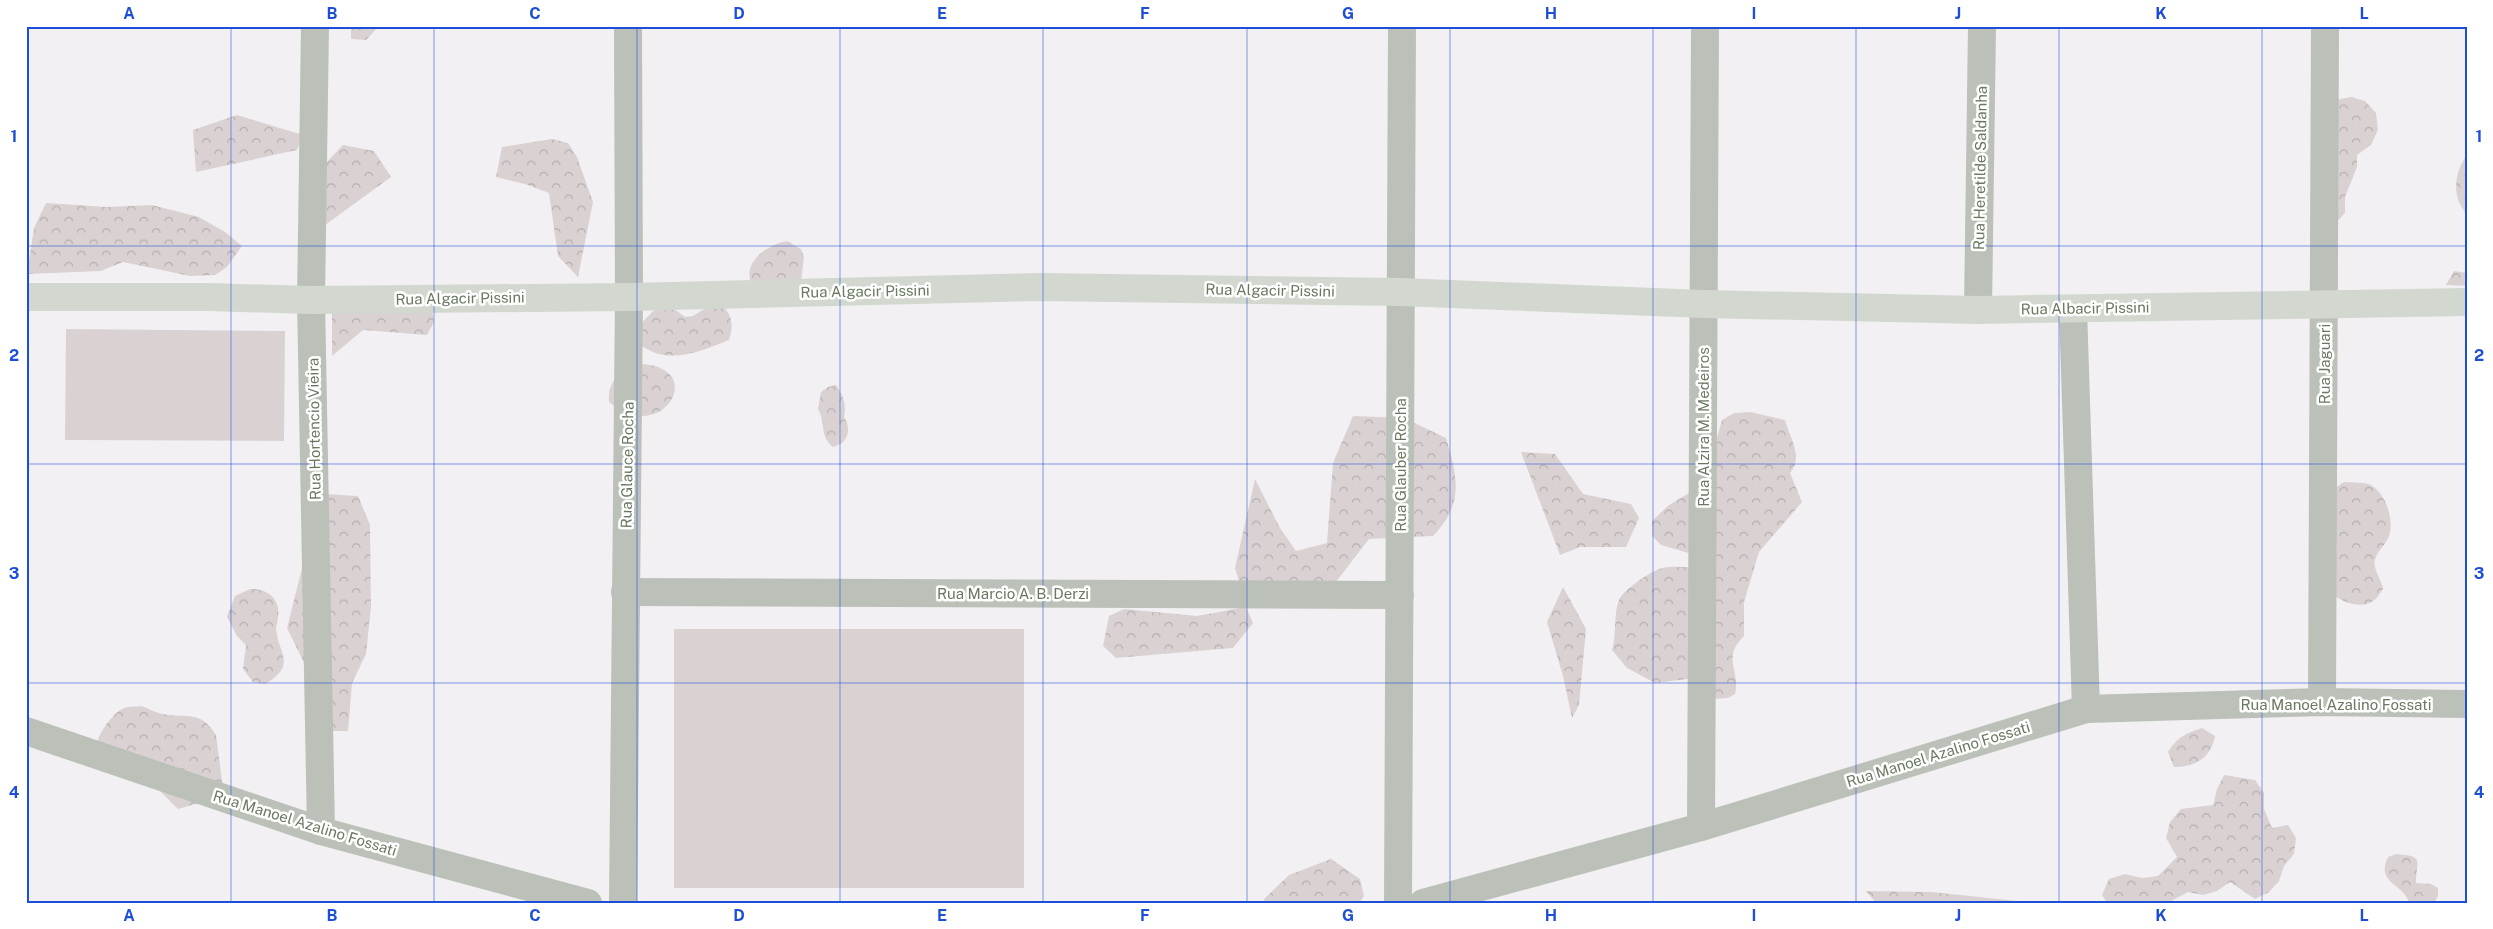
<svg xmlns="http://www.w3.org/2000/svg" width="2493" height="929" font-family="'Public Sans',sans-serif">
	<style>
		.forest { fill: url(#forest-crowns) }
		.park { fill: #dad1d3 }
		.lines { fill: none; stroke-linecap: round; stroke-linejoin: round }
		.street { stroke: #bbc0b8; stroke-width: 28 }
		.secondary { stroke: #d2d8d0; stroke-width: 28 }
		.grid { fill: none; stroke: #1d4ed8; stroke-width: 1; stroke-opacity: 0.55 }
		.labels { text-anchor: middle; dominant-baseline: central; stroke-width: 5; stroke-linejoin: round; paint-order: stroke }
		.street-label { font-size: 15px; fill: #697961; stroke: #fff }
		.neatline { fill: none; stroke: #1d4ed8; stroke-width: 2 }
		.grid-label { font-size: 16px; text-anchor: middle; font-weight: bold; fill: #1d4ed8 }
	</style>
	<defs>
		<pattern id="forest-crowns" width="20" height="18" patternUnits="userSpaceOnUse" patternTransform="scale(1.25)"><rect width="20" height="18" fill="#dad1d3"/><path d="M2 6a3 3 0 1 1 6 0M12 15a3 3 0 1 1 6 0" fill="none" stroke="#b5aeaf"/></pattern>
	</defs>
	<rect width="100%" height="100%" fill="#f3f0f3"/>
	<!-- forest -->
	<g class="forest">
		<path d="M 351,26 L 379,26 L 366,40 L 351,39 Z"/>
		<path d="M 2351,97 L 2365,101 L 2376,113 L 2378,130 L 2371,145 L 2357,155 L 2357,167 L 2345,197 L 2345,213 L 2333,226 L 2335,100 Z"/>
		<path d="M 237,115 L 303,135 L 297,150 L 196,172 L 193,130 Z"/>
		<path d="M 552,139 L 568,143 L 577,157 L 593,202 L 578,277 L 558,256 L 549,193 L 525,184 L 496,177 L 502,147 Z"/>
		<path d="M 343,145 L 374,151 L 391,177 L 321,228 L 305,185 Z"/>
		<path d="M 2467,155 L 2467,214 C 2451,198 2454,172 2467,155 Z"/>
		<path d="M 46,203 L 107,207 L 152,205 L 199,217 L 225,232 L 242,246 L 227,267 L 215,275 L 190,276 L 123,262 L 101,271 L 27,274 L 34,228 Z"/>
		<path d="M 787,241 L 801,249 L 804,257 L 801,281 L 759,294 C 756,290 751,284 750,280 C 745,259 770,244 787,241 Z"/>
		<path d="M 2454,271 L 2467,273 L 2467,286 L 2446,285 Z"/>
		<path d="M 714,303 C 731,307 735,324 729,340 C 699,352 667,366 639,344 L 638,328 C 655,308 661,298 685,317 L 693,316 Z"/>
		<path d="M 431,305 L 434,322 L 427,335 L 363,330 L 332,356 L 332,307 Z"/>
		<path d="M 643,364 C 709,370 660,447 609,402 C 607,380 623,367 643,364 Z"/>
		<path d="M 836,385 C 843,395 847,405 844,417 C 852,430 848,443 833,447 C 819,436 826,422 818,409 L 821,392 L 828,387 Z"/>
		<path d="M 1750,412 L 1785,420 C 1790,439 1804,457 1790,473 L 1802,502 L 1759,552 L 1744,602 L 1744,636 C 1721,658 1741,671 1735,694 L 1728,698 L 1713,699 L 1695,681 L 1687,679 L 1655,683 L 1627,668 L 1612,650 C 1617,633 1613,616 1619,600 C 1623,590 1651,571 1662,568 C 1670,566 1680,567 1689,567 L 1692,554 L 1661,545 L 1652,536 L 1652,521 L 1669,505 L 1691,492 L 1713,452 L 1722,420 L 1734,413 Z"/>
		<path d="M 1353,416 L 1404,418 L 1446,438 C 1458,477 1464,504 1433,536 L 1369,539 L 1332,587 L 1240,584 L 1235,568 L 1255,479 L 1280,528 L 1296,551 L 1327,543 L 1333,463 Z"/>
		<path d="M 1521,452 L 1555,454 L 1583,494 L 1631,504 L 1639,518 L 1626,547 L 1580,547 L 1560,555 Z"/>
		<path d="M 2344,482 C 2352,483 2367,481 2374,487 C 2387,498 2394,520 2389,536 C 2386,545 2377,551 2375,560 C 2372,568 2382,580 2383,589 C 2380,593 2377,599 2373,601 C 2362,609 2344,603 2334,595 L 2330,573 L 2337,551 L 2331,491 Z"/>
		<path d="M 325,494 L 358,496 L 370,525 L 371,607 L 366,654 L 352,683 L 348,731 L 331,731 L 309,673 L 287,628 L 303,564 Z"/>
		<path d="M 1563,587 L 1586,629 L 1579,705 L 1572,718 L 1563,676 L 1547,622 Z"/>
		<path d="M 250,589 C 267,588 281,599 278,617 C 278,622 276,625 276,629 C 278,653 298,665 265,684 L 253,682 L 243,669 L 246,645 L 237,636 L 227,617 L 235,596 Z"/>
		<path d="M 1246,607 L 1253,623 L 1233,648 L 1116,658 L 1103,646 L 1109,616 L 1124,609 L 1197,616 Z"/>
		<path d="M 141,706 C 149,708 155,713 163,714 C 187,719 200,709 216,735 L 224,796 L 178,809 L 145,776 L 101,747 L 98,740 C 101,730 114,712 124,708 C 129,706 136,707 141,706 Z"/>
		<path d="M 2202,728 L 2215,736 C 2211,758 2195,767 2174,767 L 2168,752 C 2177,737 2187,733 2202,728 Z"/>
		<path d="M 2224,775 L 2255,780 L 2264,793 L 2264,809 L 2272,828 L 2288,825 L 2296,838 L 2294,854 L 2284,866 L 2279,881 L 2269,892 L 2255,899 L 2230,882 L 2217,891 L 2203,895 L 2188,892 L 2168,903 L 2107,903 L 2102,895 L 2109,879 L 2125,874 L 2142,878 L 2158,876 L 2177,857 L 2166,838 L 2170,822 L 2181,809 L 2213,805 L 2217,789 Z"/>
		<path d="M 2396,854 C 2426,856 2416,861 2416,883 L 2431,884 L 2438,888 L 2438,896 L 2434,903 L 2409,903 C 2404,883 2375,884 2388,857 Z"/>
		<path d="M 1331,859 L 1360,879 L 1364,896 L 1359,903 L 1265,903 L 1264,899 L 1289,875 Z"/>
		<path d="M 1866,891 L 1931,892 L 2036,903 L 1876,903 Z"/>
	</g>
	<!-- park -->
	<g class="park">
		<path d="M 66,329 L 285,331 L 284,441 L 65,440 Z"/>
		<rect x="674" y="629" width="350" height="259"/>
	</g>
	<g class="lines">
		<!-- street -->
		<g class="street">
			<path d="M 315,26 L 311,300 L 321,831"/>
			<path d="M 2073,309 L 2086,709"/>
			<path d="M 1978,310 L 1982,26"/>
			<path d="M 625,592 L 1400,595"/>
			<path d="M 2322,702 L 2325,26"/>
			<path d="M 26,731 L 321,831 L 588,903"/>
			<path d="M 1701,827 L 1705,26"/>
			<path d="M 623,903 L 629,297 L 628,26"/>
			<path d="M 1398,903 L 1402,26"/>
			<path d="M 1423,903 L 1701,827 L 2086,709 L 2322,702 L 2467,704"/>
		</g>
		<!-- secondary -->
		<path class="secondary" d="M 26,297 L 208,297 L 311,300 L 629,297 L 1040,287 L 1401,292 L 1704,304 L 1978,310 L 2467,302"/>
	</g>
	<!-- grid -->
	<path class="grid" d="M 231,26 L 231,903M 434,26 L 434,903M 637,26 L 637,903M 840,26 L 840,903M 1043,26 L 1043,903M 1247,26 L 1247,903M 1450,26 L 1450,903M 1653,26 L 1653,903M 1856,26 L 1856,903M 2059,26 L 2059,903M 2262,26 L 2262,903M 26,246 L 2467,246M 26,464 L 2467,464M 26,683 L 2467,683"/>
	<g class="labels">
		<!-- street labels -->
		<g class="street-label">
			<text transform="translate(1980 168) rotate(-89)">Rua Heretilde Saldanha</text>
			<text transform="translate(1270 290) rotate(1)">Rua Algacir Pissini</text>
			<text transform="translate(865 291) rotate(-1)">Rua Algacir Pissini</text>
			<text transform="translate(460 298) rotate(-1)">Rua Algacir Pissini</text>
			<text transform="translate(2085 308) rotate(-1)">Rua Albacir Pissini</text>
			<text transform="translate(2324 364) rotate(-90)">Rua Jaguari</text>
			<text transform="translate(1703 427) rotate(-90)">Rua Alzira M. Medeiros</text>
			<text transform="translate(314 429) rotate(-91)">Rua Hortencio Vieira</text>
			<text transform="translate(627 465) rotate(-89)">Rua Glauce Rocha</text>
			<text transform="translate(1400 465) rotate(-90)">Rua Glauber Rocha</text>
			<text x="1013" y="593">Rua Marcio A. B. Derzi</text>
			<text x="2336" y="704">Rua Manoel Azalino Fossati</text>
			<text transform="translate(1938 754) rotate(-17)">Rua Manoel Azalino Fossati</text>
			<text transform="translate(305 823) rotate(17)">Rua Manoel Azalino Fossati</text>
		</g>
	</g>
	<!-- border -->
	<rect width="2493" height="929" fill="none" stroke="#ffffff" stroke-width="55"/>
	<rect x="28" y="28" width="2438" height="874" class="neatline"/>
	<g class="grid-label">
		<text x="129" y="19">A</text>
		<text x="332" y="19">B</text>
		<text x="535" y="19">C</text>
		<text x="739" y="19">D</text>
		<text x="942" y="19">E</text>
		<text x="1145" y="19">F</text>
		<text x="1348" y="19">G</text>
		<text x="1551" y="19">H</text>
		<text x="1754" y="19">I</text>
		<text x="1958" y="19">J</text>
		<text x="2161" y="19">K</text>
		<text x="2364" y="19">L</text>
		<text x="14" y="142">1</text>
		<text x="2479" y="142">1</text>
		<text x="14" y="361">2</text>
		<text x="2479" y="361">2</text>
		<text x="14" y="579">3</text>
		<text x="2479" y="579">3</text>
		<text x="14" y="798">4</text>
		<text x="2479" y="798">4</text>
		<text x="129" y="921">A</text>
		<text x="332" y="921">B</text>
		<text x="535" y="921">C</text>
		<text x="739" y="921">D</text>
		<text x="942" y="921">E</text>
		<text x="1145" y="921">F</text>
		<text x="1348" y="921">G</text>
		<text x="1551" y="921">H</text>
		<text x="1754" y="921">I</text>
		<text x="1958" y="921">J</text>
		<text x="2161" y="921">K</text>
		<text x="2364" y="921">L</text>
	</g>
</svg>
